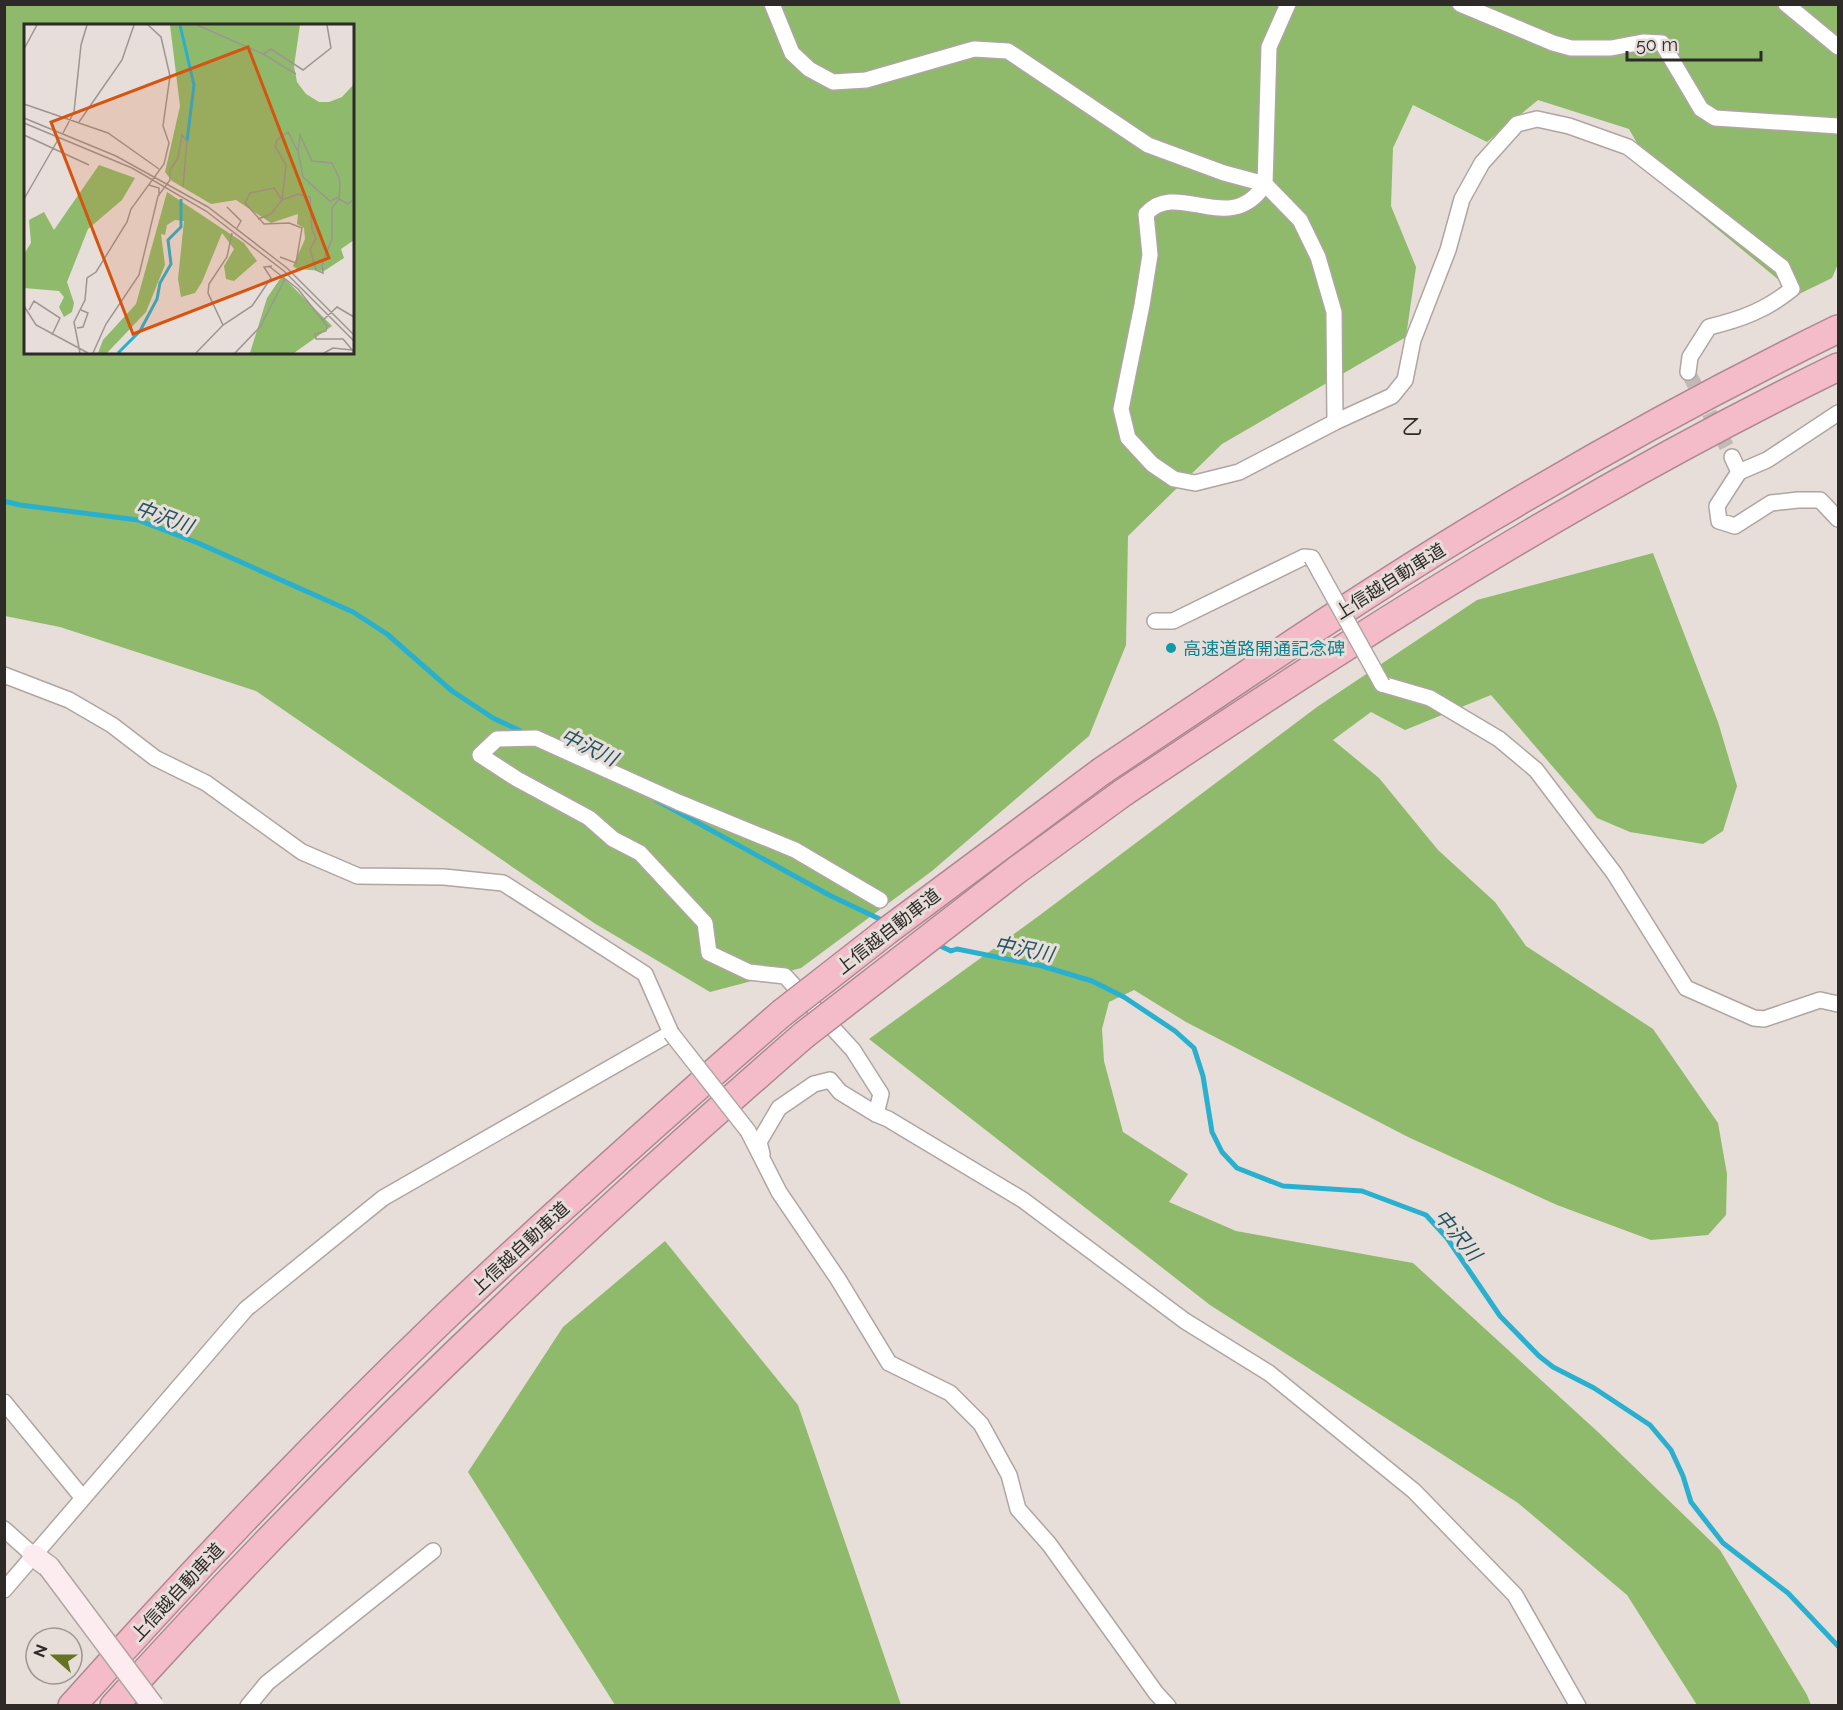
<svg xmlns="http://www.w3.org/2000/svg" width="1843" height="1710" font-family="Raleway,'Noto Sans JP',sans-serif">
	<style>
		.forest { fill: #8fba6b; fill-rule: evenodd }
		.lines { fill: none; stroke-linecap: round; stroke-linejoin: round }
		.stream { stroke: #29b0ce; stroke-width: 5 }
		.street-tunnel { stroke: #c2b9b6; stroke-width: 15; stroke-dasharray: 15 8; stroke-linecap: butt }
		.street-casing { stroke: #afa5a2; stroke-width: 18 }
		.secondary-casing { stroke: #afa5a2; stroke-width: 24 }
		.highway-casing { stroke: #ae8891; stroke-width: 30 }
		.street { stroke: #fff; stroke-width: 15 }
		.secondary { stroke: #fcebef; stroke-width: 21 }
		.highway { stroke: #f4bbc9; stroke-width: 27 }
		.street-bridge-casing { stroke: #afa5a2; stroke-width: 18; stroke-linecap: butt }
		.secondary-bridge-casing { stroke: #afa5a2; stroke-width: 24; stroke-linecap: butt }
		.highway-bridge-casing { stroke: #ae8891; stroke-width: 30; stroke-linecap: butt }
		.street-bridge { stroke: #fff; stroke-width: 15 }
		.secondary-bridge { stroke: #fcebef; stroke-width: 21 }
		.highway-bridge { stroke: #f4bbc9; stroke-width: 27 }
		.culture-dot { fill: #0f9aa8; stroke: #e7ddd9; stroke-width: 2 }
		.labels { text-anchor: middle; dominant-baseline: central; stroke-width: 6; stroke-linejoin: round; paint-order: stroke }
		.street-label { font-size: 18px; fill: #2d2a28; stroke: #e7ddd9 }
		.culture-label { font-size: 18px; fill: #0d838f; stroke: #e7ddd9; text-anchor: start }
		.water-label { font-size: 20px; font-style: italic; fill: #1f5460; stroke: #e7ddd9 }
		.quarter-label { font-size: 21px; fill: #2d2a28; stroke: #e7ddd9 }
		.inset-river { fill: none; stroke: #29b0ce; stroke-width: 3 }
		.inset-road { fill: none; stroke: #9d9592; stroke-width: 1.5 }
		.view { fill: #d5540f; fill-opacity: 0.15; stroke: #d5540f; stroke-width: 3 }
		.inset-edge { fill: none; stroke: #2d2a28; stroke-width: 3 }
	</style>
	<rect width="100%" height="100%" fill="#e7ddd9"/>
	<!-- forest -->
	<g class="forest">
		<path d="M 4,5 L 1838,5 L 1838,264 L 1832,278 L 1797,295 L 1658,180 L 1629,129 L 1538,100 L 1487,142 L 1413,105 L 1393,148 L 1391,206 L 1416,267 L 1406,337 L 1222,444 L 1128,536 L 1126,645 L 1089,736 L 932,871 L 801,968 L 710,992 L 594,923 L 256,691 L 60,627 L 5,616 ZM 26,26 L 352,26 L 352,352 L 26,352 Z"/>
		<path d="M 1653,553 L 1718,722 L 1737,786 L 1723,831 L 1703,844 L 1630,832 L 1597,818 L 1491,695 L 1405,730 L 1371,712 L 1333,740 L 1379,778 L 1438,850 L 1495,902 L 1526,946 L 1653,1029 L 1718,1123 L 1727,1174 L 1726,1215 L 1708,1235 L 1651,1240 L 1557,1205 L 1408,1137 L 1186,1022 L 1134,990 L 1109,1002 L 1102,1029 L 1104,1061 L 1123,1132 L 1188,1174 L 1169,1202 L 1236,1231 L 1413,1263 L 1598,1432 L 1720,1550 L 1807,1695 L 1811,1705 L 1697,1705 L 1627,1595 L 1518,1503 L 1210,1305 L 869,1039 L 1040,915 L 1317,707 L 1477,600 Z"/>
		<path d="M 665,1241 L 798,1405 L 901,1705 L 615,1705 L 468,1472 L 563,1327 Z"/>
	</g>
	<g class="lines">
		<!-- stream -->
		<g class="stream">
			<path d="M 4,501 L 20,505 L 138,520 L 198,543 L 353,612 L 387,634 L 452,691 L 493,718 L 525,733"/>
			<path d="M 656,800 L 831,896 L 886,922"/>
			<path d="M 936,944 L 951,951 L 957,949 L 1042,966 L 1092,981 L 1124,997 L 1175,1031 L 1194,1048 L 1203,1076 L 1212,1132 L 1222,1152 L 1237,1168 L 1283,1186 L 1362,1191 L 1426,1215 L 1447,1238 L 1500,1316 L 1539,1356 L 1553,1367 L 1594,1388 L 1650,1425 L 1671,1450 L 1683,1476 L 1691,1502 L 1723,1543 L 1788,1593 L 1838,1646"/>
		</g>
		<!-- street-tunnel -->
		<path class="street-tunnel" d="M 1688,372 L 1732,457"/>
		<!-- street casing -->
		<g class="street-casing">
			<g id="street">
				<path d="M 772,4 L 792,53 L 809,69 L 833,82 L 866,80 L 974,49 L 1008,51 L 1148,145 L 1224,173 L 1265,184 L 1300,220 L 1318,257 L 1334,312 L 1335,422"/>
				<path d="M 1288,4 L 1269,47 L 1265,184 C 1230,239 1177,178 1146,214 L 1150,255 L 1142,305 L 1121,409 L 1128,438 L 1152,464 L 1174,479 L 1195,483 L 1239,472 L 1335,422 L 1392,396 L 1405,380 L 1413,340 L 1448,250 L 1462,199 L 1482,163 L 1517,124 L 1537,119 L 1569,126 L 1628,147 L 1782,267 L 1792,289 C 1766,310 1742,319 1709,327 L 1690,357 L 1688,372"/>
				<path d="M 1460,4 L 1553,43 L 1571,48 L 1611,48 L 1643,42 L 1662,43 L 1701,109 L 1715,118 L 1838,126"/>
				<path d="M 1786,4 L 1838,47"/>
				<path d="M 1838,413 L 1767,460 L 1739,472 L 1717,506 L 1719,521 L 1735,526 L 1771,503 L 1798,500 L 1820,500 L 1838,519"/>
				<path d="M 1732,457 L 1739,472"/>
				<path d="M 1155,621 L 1173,621 L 1304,557 L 1312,558"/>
				<path d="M 4,675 L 69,700 L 112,725 L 155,758 L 206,783 L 302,852 L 358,876 L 444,877 L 503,883 L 645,974 L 671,1033 L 383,1198 L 246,1309 L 4,1590"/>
				<path d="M 1382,684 L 1430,698 L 1499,739 L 1536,770 L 1614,873 L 1686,988 L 1754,1018 L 1764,1019 L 1820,1000 L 1838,1004"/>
				<path d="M 880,900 L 795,850 L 678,802 L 536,738 L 497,739 L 480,755 L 517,779 L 589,818 L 613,839 L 640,853 L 705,923 L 709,953 L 749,972 L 785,976 L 853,1050 L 881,1094 L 876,1114 L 888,1119 L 1023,1200 L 1185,1321 L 1269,1373 L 1414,1491 L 1515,1595 L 1578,1706"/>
				<path d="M 748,1131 L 779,1192 L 838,1279 L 889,1363 L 950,1393 L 981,1424 L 1009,1475 L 1018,1509 L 1049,1544 L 1156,1693 L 1168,1706"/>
				<path d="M 762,1154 L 759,1142 L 779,1108 L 814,1084 L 830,1080 L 840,1092 L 876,1114"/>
				<path d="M 4,1402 L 82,1497"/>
				<path d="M 4,1529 L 33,1555"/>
				<path d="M 248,1706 L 267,1683 L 433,1551"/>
			</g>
		</g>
		<!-- secondary casing -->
		<g class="secondary-casing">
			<path id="secondary" d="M 33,1555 L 49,1567"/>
		</g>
		<!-- highway casing -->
		<g class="highway-casing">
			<g id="highway">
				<path d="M 1102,771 C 1230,686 1357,598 1489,519 C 1602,451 1719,387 1838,329"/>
				<path d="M 1124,792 C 1193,746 1262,700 1333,655 C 1496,550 1664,452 1838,367"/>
				<path d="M 72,1706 C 192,1572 316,1441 445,1317 C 555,1213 668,1112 782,1013"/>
				<path d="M 114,1706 C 329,1467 562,1245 804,1035"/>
			</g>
		</g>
		<!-- street -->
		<use href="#street" class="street"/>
		<!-- secondary -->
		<use href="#secondary" class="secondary"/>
		<!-- highway -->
		<use href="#highway" class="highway"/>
		<!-- street-bridge casing -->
		<g class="street-bridge-casing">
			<g id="street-bridge">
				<path d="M 1312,558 L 1382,684"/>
				<path d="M 671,1033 L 748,1131"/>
			</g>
		</g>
		<!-- secondary-bridge casing -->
		<g class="secondary-bridge-casing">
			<path id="secondary-bridge" d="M 49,1567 L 153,1706"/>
		</g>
		<!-- highway-bridge casing -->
		<g class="highway-bridge-casing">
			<g id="highway-bridge">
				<path d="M 782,1013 L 887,931 L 1102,771"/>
				<path d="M 804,1035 L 1017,870 L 1124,792"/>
			</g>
		</g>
		<!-- street-bridge -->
		<use href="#street-bridge" class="street-bridge"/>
		<!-- secondary-bridge -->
		<use href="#secondary-bridge" class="secondary-bridge"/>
		<!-- highway-bridge -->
		<use href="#highway-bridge" class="highway-bridge"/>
	</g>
	<!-- markers -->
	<circle class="culture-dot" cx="1171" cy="648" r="6"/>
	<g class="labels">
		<!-- street labels -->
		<g class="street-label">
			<text transform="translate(1390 581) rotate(-32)">上信越自動車道</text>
			<text transform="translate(888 931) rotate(-38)">上信越自動車道</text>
			<text transform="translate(520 1248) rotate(-43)">上信越自動車道</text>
			<text transform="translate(177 1592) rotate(-47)">上信越自動車道</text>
		</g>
		<!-- culture labels -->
		<g class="culture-label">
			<text x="1183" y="648">高速道路開通記念碑</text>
		</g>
		<!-- water labels -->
		<g class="water-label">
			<text transform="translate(164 517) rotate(20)">中沢川</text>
			<text transform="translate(589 747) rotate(26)">中沢川</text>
			<text transform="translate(1024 949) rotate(11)">中沢川</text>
			<text transform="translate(1458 1235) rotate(50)">中沢川</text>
		</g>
		<!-- quarter labels -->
		<g class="quarter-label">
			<text x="1412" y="426">乙</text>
		</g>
	</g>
	<!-- overview -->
	<g transform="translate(24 24)">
		<rect width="330" height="330" fill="#e7ddd9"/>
		<path d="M 146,1 L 276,1 L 270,42 L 273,58 L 282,70 L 295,78 L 305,78 L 318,73 L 330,60 L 330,216 L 317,225 L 320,234 L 300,247 L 273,245 L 269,242 L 281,215 L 280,204 L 273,200 L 274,190 L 247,199 L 212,176 L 187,180 L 148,157 L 141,148 L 156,82 ZM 75,141 L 111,154 L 98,176 L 64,205 L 43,258 L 50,279 L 48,288 L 40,293 L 35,283 L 40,273 L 35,267 L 0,264 L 0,230 L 7,219 L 5,196 L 20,188 L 30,206 ZM 143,168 L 220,219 L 233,237 L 210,257 L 202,255 L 200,242 L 210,225 L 198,209 L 178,258 L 171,269 L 157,273 L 154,255 L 160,197 L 151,196 L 143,201 L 141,211 L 137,210 L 141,241 L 122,288 L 83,329 L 74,329 L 79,316 L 112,280 ZM 258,252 L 308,302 L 270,329 L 226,329 L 243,274 Z" fill="#8fba6b"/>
		<path class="inset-river" d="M 156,1 L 170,61 L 163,117M 94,329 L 116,307 L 133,275 L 136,259 L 147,240 L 144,216 L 157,203 L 157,175"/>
		<path class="inset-road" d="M 173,1 L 239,30 L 272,50M 0,25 L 13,1M 239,30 L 247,25 L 279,46 L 307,24 L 303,1M 0,80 L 84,109 L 135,145M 0,94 L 92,132 L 184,183 L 263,244 L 330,311M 55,98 L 98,36 L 110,1M 0,99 L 108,144 L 182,187 L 260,247 L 330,317M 39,109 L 50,88 L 57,21 L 63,1M 0,111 L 65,141M 125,161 L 135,164 L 135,172M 0,175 L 35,114M 315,175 L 324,180 L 330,175M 258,176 L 274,170 L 286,173 L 288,205 L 292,215 L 286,225 L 292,246 L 299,249 L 298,240 L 308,215 L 308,184 L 315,175 L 316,161 L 315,154 L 308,139 L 288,137 L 276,111 L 274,128 L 279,153 L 306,177 L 315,173M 203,183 L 217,197 L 213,204M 234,195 L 247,190 L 258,176 L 262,141 L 251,122 L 253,116 L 264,108 L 273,126M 256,233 L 272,239 L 278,204 L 265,199 L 240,200 L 221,179 L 226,169 L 250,164 L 258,176M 246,243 L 274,265 L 303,302 L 302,307 L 291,310 L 292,315 L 319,315 L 330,328M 0,282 L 12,301 L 64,329M 5,286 L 10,277 L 36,294 L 28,311M 298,297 L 313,283 L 330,293M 199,301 L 184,269 L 185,260 L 203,233 L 208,209M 53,304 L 59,303 L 64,289 L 57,286M 56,329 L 50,298 L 61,276 L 63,254 L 72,248 L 103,198 L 107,185 L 140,140 L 145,119 L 139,102 L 146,52 L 137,13 L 124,1M 69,329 L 82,300 L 115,251 L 134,172 L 146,156 L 146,146 L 154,134 L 158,111 L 163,117 L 159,163M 172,329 L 199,301 L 228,282 L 247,254 L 240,243 L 248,242M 211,329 L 236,303 L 261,255M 300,329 L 309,324 L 328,326"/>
		<path class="view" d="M 224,23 L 305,234 L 109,310 L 27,98 Z"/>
		<rect width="330" height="330" class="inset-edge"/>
	</g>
	<!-- border -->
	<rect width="1843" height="1710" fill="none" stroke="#2d2a28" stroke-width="12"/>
	<!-- north arrow -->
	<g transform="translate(54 1656) rotate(291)"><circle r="28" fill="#e7ddd9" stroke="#9d9592" stroke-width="1.5"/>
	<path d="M0-4.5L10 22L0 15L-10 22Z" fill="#647421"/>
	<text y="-9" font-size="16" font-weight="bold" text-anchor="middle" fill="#2d2a28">N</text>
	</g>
	<!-- scale -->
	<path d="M1627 51v9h134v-9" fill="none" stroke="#2d2a28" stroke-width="3"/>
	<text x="1636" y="51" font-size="18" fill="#2d2a28" stroke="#e7ddd9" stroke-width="4.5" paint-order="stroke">50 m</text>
</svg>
